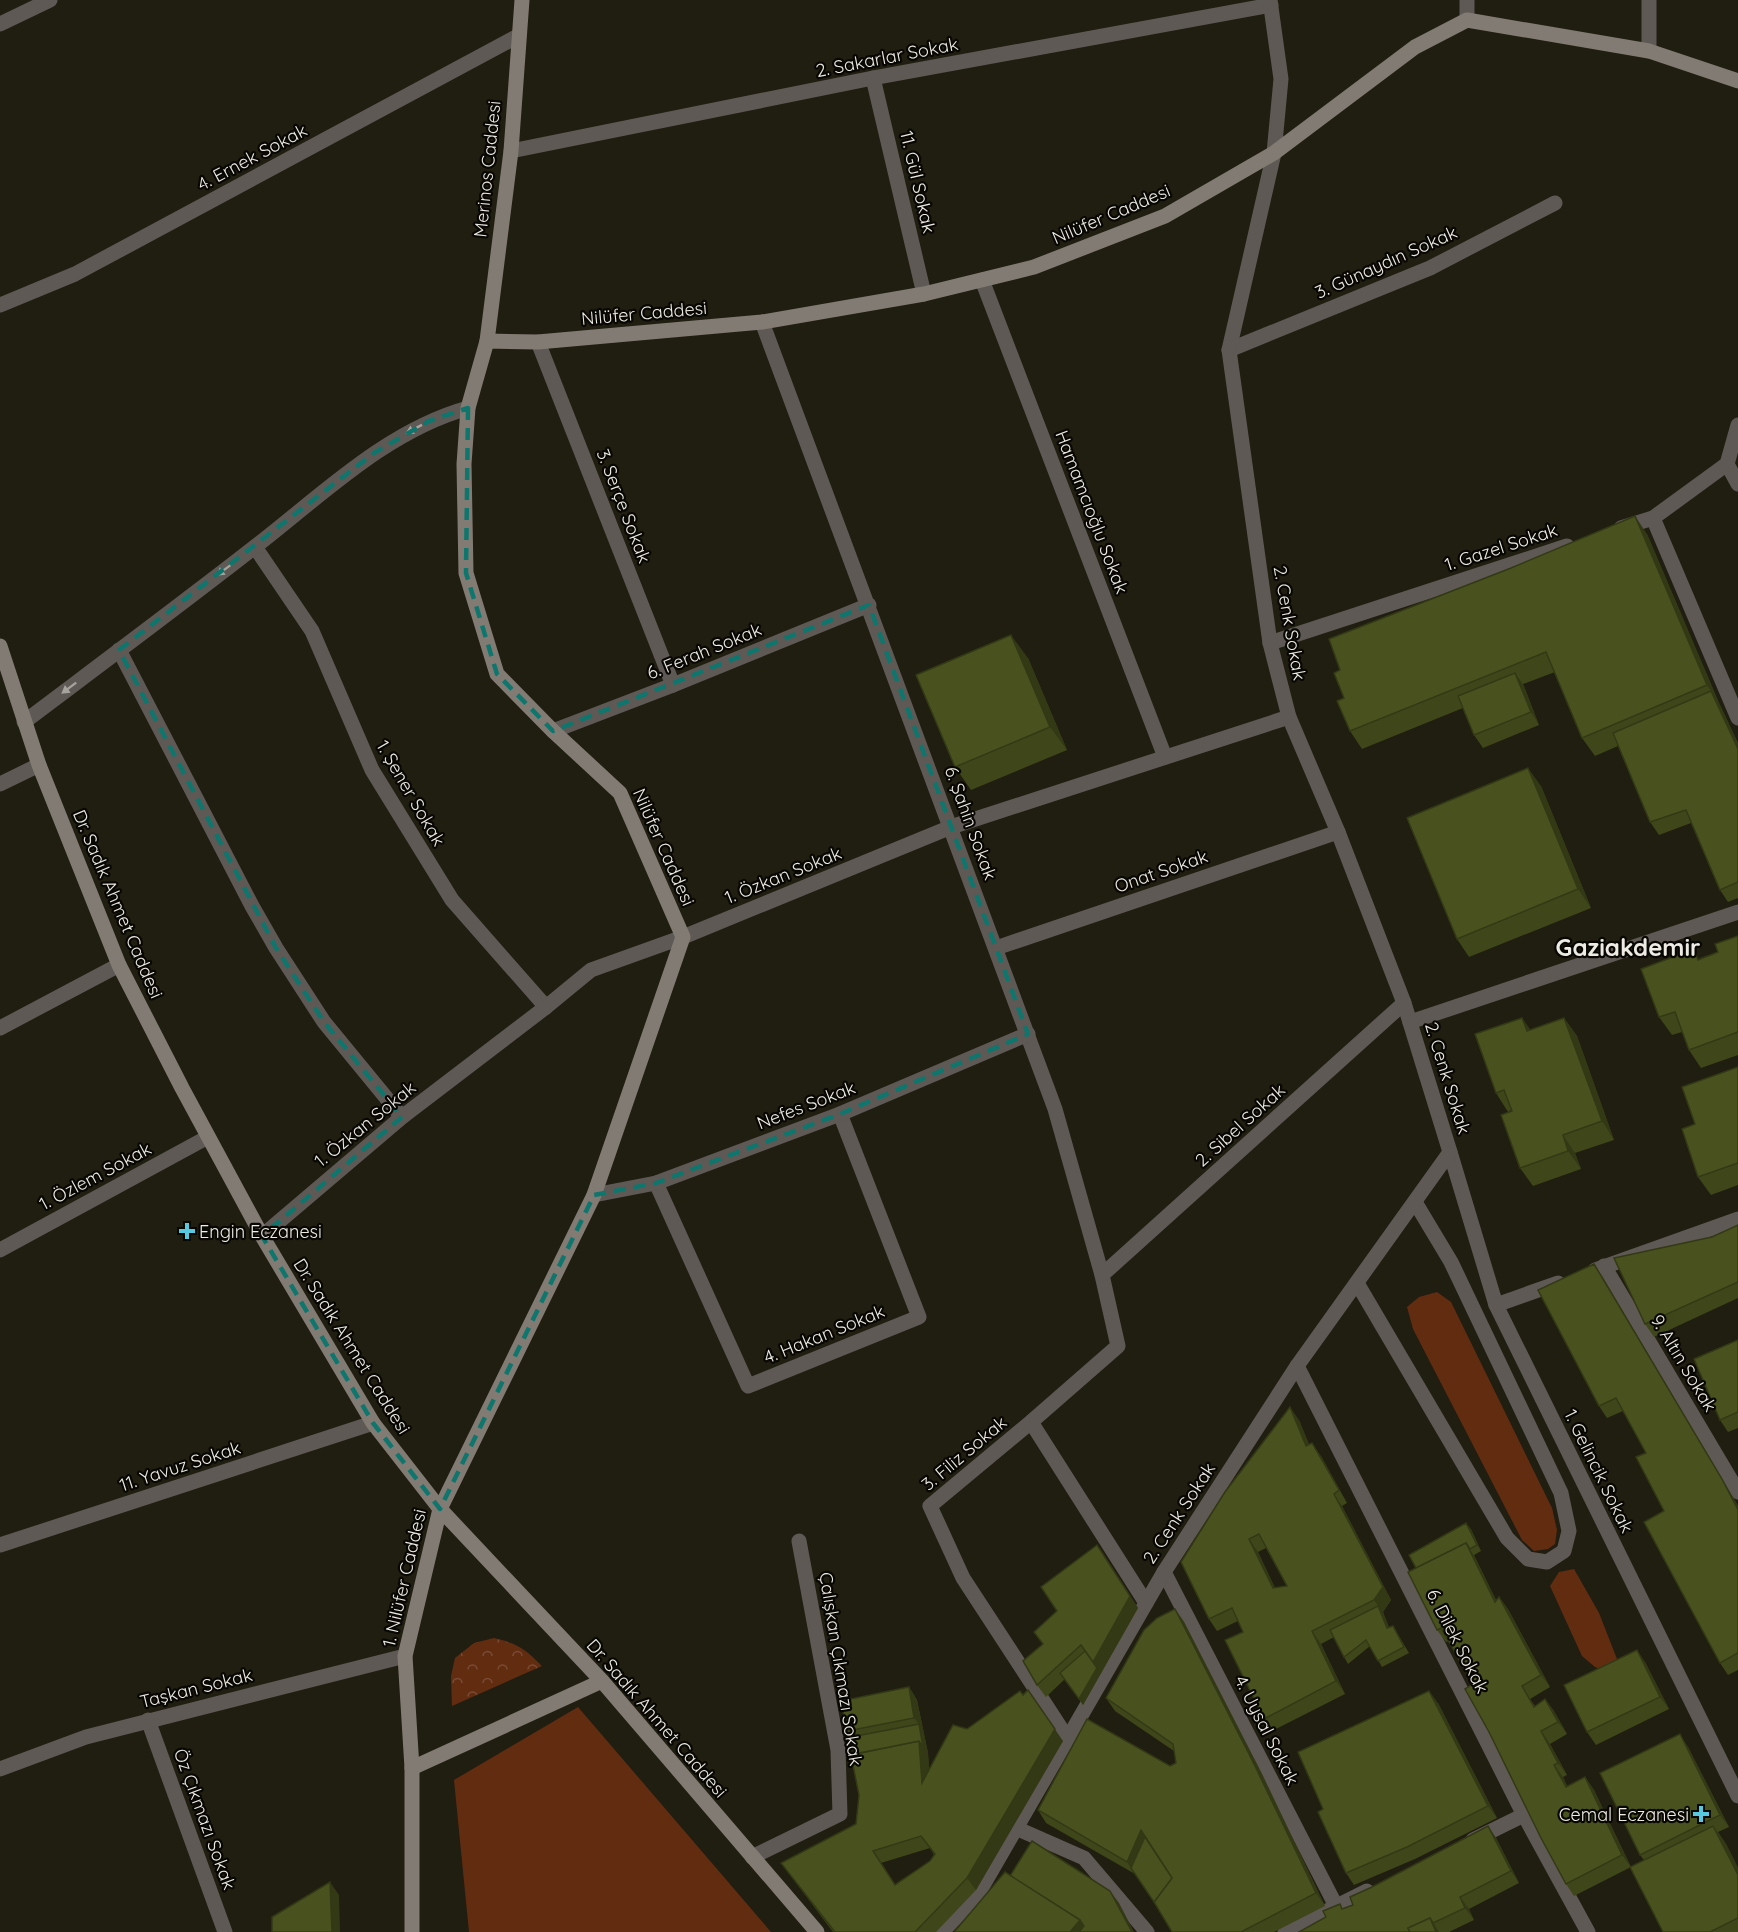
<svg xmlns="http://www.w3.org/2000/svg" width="1738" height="1932" font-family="Quicksand,sans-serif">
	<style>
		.grass { fill: #622c11 }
		.park { fill: url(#park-crowns) }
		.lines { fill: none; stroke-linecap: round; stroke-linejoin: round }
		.minor { stroke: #5e5954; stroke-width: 15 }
		.secondary { stroke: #827b73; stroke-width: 15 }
		.wall { fill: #3f471a; fill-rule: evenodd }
		.shaded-wall { fill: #333915 }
		.building { fill: #49521e; stroke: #333915; stroke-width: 1.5; fill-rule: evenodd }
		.oneway { fill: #a6a29c }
		.marked { fill: none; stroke: #0f766e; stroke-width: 4.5; stroke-dasharray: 12 8; stroke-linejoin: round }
		.poi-dot { fill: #56c9e1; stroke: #090704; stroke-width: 2 }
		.labels { text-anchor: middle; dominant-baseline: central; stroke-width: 4.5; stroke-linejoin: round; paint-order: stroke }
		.street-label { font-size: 18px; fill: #edebe3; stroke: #090704 }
		.poi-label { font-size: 18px; fill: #edebe3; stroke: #090704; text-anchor: start }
		.district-label { font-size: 24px; font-weight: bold; fill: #edebe3; stroke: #090704 }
	</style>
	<defs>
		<pattern id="park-crowns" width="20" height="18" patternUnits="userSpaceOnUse" patternTransform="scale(1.5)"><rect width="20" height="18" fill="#622c11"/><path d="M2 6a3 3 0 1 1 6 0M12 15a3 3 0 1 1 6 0" fill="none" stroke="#794b34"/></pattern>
	</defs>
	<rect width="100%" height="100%" fill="#201d11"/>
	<!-- grass -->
	<g class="grass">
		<path d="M 1437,1292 L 1451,1302 L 1552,1508 L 1557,1530 L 1555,1544 L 1548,1549 L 1534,1551 L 1522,1540 L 1413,1329 L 1407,1307 L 1419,1297 Z"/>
		<path d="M 1574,1569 L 1599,1613 L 1617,1659 L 1605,1671 L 1595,1667 L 1582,1656 L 1550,1586 L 1559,1572 Z"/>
		<path d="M 578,1707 L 771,1932 L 469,1932 L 454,1780 Z"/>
	</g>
	<!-- park -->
	<path class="park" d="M 494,1638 C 518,1644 524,1648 542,1666 L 452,1706 L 451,1676 L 455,1658 L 474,1643 Z"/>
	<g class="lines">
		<!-- minor -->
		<g class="minor">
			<path d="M 1467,0 L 1467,20"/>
			<path d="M 1649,0 L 1649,51"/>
			<path d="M 0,24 L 50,0"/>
			<path d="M 873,78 L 924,294"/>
			<path d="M 511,151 L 873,78 L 1271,5"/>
			<path d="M 982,280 L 1165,757"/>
			<path d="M 0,305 L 75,274 L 518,36"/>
			<path d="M 762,322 L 1055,1109 L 1102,1275 L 1118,1346 L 1031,1422 L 930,1506 L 963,1578 L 1068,1739"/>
			<path d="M 538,342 L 673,685"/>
			<path d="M 1229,350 L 1430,268 L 1555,203"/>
			<path d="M 1727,464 L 1738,484"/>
			<path d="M 1653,518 L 1738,718"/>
			<path d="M 1621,528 L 1653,518 L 1727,464 L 1738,425"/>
			<path d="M 255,547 L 312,631 L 372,770 L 452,900 L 546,1007"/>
			<path d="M 1270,643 L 1567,546"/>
			<path d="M 119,650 L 252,906 L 276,948 L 324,1022 L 402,1117"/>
			<path d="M 24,722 C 101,664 179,606 256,546 C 322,495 386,431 468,408"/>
			<path d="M 553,731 L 673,685 L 869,605"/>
			<path d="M 0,784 L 39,765"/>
			<path d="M 996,948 L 1338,832"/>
			<path d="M 1410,1022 L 1738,912"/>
			<path d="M 0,1028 L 119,965"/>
			<path d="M 1450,1152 L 1496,1305 L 1738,1796"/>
			<path d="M 656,1183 L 748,1386 L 919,1317 L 840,1114"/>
			<path d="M 594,1195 L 656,1183 L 840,1114 L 1028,1034"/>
			<path d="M 262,1236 L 402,1117 L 546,1007 L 591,970 L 683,937 L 951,827 L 1289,717"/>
			<path d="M 0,1250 L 208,1137"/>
			<path d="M 1604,1266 L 1738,1492"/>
			<path d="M 1595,1270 L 1738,1219"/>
			<path d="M 1102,1275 L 1404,1003"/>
			<path d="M 1357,1283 L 1507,1538 L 1528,1559 L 1547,1562 L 1564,1551 L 1569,1531 L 1561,1493 L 1451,1262 L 1415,1202"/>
			<path d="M 1496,1305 L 1558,1283"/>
			<path d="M 1297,1366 L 1524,1815 L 1588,1932"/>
			<path d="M 1031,1422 L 1146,1603"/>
			<path d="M 0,1545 L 373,1423"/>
			<path d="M 1164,1572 L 1336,1906"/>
			<path d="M 148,1720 L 225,1932"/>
			<path d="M 0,1769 L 86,1737 L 405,1656"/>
			<path d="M 1016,1828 L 1084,1858 L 1147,1932"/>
			<path d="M 1473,1840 L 1524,1815"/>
			<path d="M 752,1857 L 840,1814 L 838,1750 L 799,1541"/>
			<path d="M 942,1932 L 978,1894 L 1164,1572 L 1297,1366 L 1450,1152 L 1404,1003 L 1338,832 L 1289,717 L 1270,643 L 1229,350 L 1274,153 L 1281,79 L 1270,0"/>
			<path d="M 1285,1932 L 1367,1891"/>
		</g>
		<!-- secondary -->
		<g class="secondary">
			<path d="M 487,341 L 511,151 L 522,0"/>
			<path d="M 0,646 L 39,765 L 119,965 L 182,1088 L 262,1236 L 373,1423 L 440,1509 L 602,1681 L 817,1932"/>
			<path d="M 412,1768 L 602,1681"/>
			<path d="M 412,1932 L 412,1768 L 405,1656 L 440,1509 L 594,1195 L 683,937 L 620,793 L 553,731 L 497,674 L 466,573 L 464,464 L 468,408 L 487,341 L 538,342 L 762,322 L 924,294 L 1034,267 L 1165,216 L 1274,153 L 1415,47 L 1467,20 L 1649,51 L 1738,81"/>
		</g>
	</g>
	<!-- wall -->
	<g class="wall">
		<path d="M 1647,534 L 1719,703 L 1738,743 L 1738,898 L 1728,902 L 1720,890 L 1691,823 L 1659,835 L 1650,822 L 1618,746 L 1595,756 L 1582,738 L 1555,672 L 1523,684 L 1539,725 L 1483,748 L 1474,735 L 1463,708 L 1362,749 L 1350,731 L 1344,698 Z"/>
		<path d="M 1028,658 L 1067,750 L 971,790 L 955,767 Z"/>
		<path d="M 1541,786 L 1591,908 L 1469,957 L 1457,939 Z"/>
		<path d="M 1738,936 L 1738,1055 L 1701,1068 L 1689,1050 L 1682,1032 L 1672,1035 L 1659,1017 L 1700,958 L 1718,952 Z"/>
		<path d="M 1564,1018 L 1577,1036 L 1614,1140 L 1575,1153 L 1581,1169 L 1533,1186 L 1520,1168 L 1511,1110 L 1508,1112 L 1496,1093 L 1530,1030 Z"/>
		<path d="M 1738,1067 L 1738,1185 L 1711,1195 L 1698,1177 L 1695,1124 Z"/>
		<path d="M 1738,1225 L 1738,1298 L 1654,1337 L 1645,1324 L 1712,1237 Z"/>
		<path d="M 1602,1276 L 1738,1506 L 1738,1670 L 1728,1675 L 1720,1663 L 1664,1511 L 1646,1453 L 1623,1411 L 1607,1418 L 1599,1406 Z"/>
		<path d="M 1738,1340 L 1738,1428 L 1728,1432 L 1720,1420 Z"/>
		<path d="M 1299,1420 L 1309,1445 L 1321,1456 L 1347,1503 L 1342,1506 L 1391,1600 L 1383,1612 L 1389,1628 L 1393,1626 L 1409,1653 L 1382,1667 L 1370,1646 L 1348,1664 L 1344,1657 L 1334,1637 L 1321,1644 L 1345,1694 L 1272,1731 L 1264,1719 L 1243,1632 L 1238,1621 L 1217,1631 L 1209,1619 ZM 1266,1548 L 1287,1586 L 1275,1588 L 1258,1552 Z"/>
		<path d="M 1471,1529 L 1481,1551 L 1474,1555 L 1496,1600 L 1499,1597 L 1508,1609 L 1550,1687 L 1530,1699 L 1535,1706 L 1545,1699 L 1554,1711 L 1567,1734 L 1550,1744 L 1567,1775 L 1563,1777 L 1567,1786 L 1585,1777 L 1594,1790 L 1631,1867 L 1574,1896 L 1566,1884 L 1473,1684 L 1449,1641 L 1446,1642 L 1437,1630 L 1416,1568 Z"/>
		<path d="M 1097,1545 L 1138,1608 L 1083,1705 L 1065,1679 L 1046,1697 L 1037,1685 L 1057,1611 Z"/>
		<path d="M 1175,1609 L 1184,1622 L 1262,1774 L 1325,1906 L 1274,1932 L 1172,1932 L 1154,1902 L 1135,1874 L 1046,1823 L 1038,1810 L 1170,1766 L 1176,1763 L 1174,1751 L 1115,1711 L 1106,1698 Z"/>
		<path d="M 1645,1662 L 1669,1709 L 1596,1745 L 1587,1732 Z"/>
		<path d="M 909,1687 L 917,1700 L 928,1753 L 929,1770 L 967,1729 L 1063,1741 L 976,1890 L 936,1932 L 833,1932 L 781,1863 L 856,1824 L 859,1795 L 851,1737 L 847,1731 ZM 930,1848 L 934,1855 L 930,1861 L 895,1884 L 881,1863 Z"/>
		<path d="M 1438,1703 L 1497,1818 L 1415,1859 L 1354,1885 L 1346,1873 L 1323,1809 Z"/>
		<path d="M 1688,1747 L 1729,1827 L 1718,1832 L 1726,1844 L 1738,1868 L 1738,1932 L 1663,1932 L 1644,1860 L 1640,1855 Z"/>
		<path d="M 1488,1826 L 1496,1838 L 1519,1883 L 1469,1909 L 1474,1920 L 1449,1932 L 1299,1932 L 1353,1905 L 1372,1887 Z"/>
	</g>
	<!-- shaded-wall -->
	<g class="shaded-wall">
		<path d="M 1635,516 L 1647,534 L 1719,703 L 1707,685 Z"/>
		<path d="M 1011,635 L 1028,658 L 1067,750 L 1050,727 Z"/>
		<path d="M 1515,673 L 1524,686 L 1539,725 L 1531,712 Z"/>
		<path d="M 1711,691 L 1719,703 L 1738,743 L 1738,749 Z"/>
		<path d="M 1528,768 L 1541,786 L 1591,908 L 1578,889 Z"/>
		<path d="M 1522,1018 L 1535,1036 L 1527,1031 Z"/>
		<path d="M 1564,1018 L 1577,1036 L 1614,1140 L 1602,1121 Z"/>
		<path d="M 1563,1135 L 1575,1153 L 1581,1169 L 1568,1151 Z"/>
		<path d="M 1594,1264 L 1602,1276 L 1730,1492 L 1738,1506 L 1738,1510 Z"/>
		<path d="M 1290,1407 L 1299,1420 L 1315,1458 L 1306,1446 Z"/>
		<path d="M 1312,1443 L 1321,1456 L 1347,1503 L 1339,1490 Z"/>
		<path d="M 1334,1494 L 1342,1506 L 1391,1600 L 1383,1612 L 1392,1635 L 1387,1628 L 1378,1606 L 1374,1600 Z"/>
		<path d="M 1466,1523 L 1471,1529 L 1481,1551 L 1477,1545 Z"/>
		<path d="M 1249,1539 L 1258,1552 L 1281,1601 L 1273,1588 Z"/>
		<path d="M 1466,1543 L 1474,1556 L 1503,1614 L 1495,1602 Z"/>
		<path d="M 1097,1545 L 1138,1608 L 1083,1705 L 1079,1699 L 1093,1662 Z"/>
		<path d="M 1499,1597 L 1508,1609 L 1550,1687 L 1541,1675 Z"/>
		<path d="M 1175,1609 L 1184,1622 L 1262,1774 L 1325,1906 L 1316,1893 Z"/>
		<path d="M 1312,1631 L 1321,1644 L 1345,1694 L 1336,1681 Z"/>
		<path d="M 1637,1650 L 1645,1662 L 1669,1709 L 1660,1697 Z"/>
		<path d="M 909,1687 L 917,1700 L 928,1753 L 931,1795 L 922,1783 L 919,1724 L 914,1718 Z"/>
		<path d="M 1028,1690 L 1063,1741 L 976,1890 L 967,1878 Z"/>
		<path d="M 1429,1691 L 1438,1703 L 1497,1818 L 1488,1806 Z"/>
		<path d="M 1545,1699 L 1554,1711 L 1567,1734 L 1558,1722 Z"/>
		<path d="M 1541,1731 L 1550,1744 L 1567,1775 L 1558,1763 Z"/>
		<path d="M 1680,1734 L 1688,1747 L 1729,1827 L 1720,1815 Z"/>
		<path d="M 1554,1765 L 1563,1777 L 1574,1800 L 1566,1787 Z"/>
		<path d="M 1585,1777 L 1594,1790 L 1631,1867 L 1622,1855 Z"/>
		<path d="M 1488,1826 L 1496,1838 L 1519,1883 L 1511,1871 Z"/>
		<path d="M 1713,1826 L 1726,1844 L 1738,1868 L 1738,1875 Z"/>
		<path d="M 1141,1830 L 1150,1843 L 1135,1875 L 1127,1862 Z"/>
		<path d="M 330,1882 L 339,1895 L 340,1932 L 332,1932 Z"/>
		<path d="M 1110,1891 L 1119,1903 L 1134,1932 L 1132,1932 Z"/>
		<path d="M 1460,1897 L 1469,1909 L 1474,1920 L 1465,1908 Z"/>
		<path d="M 1430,1918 L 1439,1932 L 1436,1932 Z"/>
		<path d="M 1080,1920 L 1089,1932 L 1070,1932 Z"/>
	</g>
	<!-- building -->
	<g class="building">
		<path d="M 1635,516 L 1707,685 L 1582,738 L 1546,652 L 1350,731 L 1337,701 L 1344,698 L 1334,673 L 1340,670 L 1329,639 L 1511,568 Z"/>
		<path d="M 1011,635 L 1050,727 L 955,767 L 916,675 Z"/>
		<path d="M 1515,673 L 1531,712 L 1474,735 L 1458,696 Z"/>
		<path d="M 1711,691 L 1738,749 L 1738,882 L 1720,890 L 1686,810 L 1650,822 L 1613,733 Z"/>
		<path d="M 1528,768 L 1578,889 L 1457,939 L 1407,818 Z"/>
		<path d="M 1738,936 L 1738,1032 L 1689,1050 L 1675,1012 L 1659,1017 L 1641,969 L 1694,949 L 1698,960 L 1718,952 L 1715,944 Z"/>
		<path d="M 1522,1018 L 1527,1031 L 1564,1018 L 1602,1121 L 1563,1135 L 1568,1151 L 1520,1168 L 1501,1115 L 1512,1111 L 1504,1090 L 1496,1093 L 1475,1034 Z"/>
		<path d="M 1738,1067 L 1738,1163 L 1698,1177 L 1682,1129 L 1695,1124 L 1682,1087 Z"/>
		<path d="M 1738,1225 L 1738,1282 L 1645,1324 L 1614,1258 L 1712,1237 Z"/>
		<path d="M 1594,1264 L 1722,1479 L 1738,1510 L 1738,1653 L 1720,1663 L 1644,1522 L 1664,1511 L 1636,1457 L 1646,1453 L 1616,1398 L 1599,1406 L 1538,1290 Z"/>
		<path d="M 1738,1340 L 1738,1412 L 1720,1420 L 1694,1359 Z"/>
		<path d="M 1290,1407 L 1306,1446 L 1312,1443 L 1339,1490 L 1334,1494 L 1383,1587 L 1374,1600 L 1312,1631 L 1336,1681 L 1264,1719 L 1225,1640 L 1243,1632 L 1232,1608 L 1209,1619 L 1181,1562 L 1225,1492 ZM 1259,1534 L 1287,1586 L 1273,1588 L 1249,1539 Z"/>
		<path d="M 1466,1523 L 1477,1545 L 1470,1549 L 1466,1543 L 1416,1568 L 1409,1555 Z"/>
		<path d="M 1466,1543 L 1495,1602 L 1499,1597 L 1541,1675 L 1522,1686 L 1534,1707 L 1545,1699 L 1558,1722 L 1541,1731 L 1558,1763 L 1554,1765 L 1566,1787 L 1585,1777 L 1622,1855 L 1566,1884 L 1541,1838 L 1489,1732 L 1465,1689 L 1473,1684 L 1441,1628 L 1437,1630 L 1408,1572 Z"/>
		<path d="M 1097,1545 L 1130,1596 L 1093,1662 L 1081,1645 L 1037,1685 L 1023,1661 L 1043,1644 L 1034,1632 L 1057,1611 L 1041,1587 Z"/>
		<path d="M 1378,1606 L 1387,1628 L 1393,1626 L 1404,1647 L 1378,1661 L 1366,1640 L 1344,1657 L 1330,1630 Z"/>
		<path d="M 1175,1609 L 1253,1762 L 1316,1893 L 1241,1932 L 1172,1932 L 1154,1902 L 1172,1878 L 1141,1830 L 1127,1862 L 1038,1810 L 1087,1719 L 1170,1766 L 1176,1763 L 1173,1744 L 1106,1698 L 1144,1630 L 1157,1618 Z"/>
		<path d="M 1637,1650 L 1660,1697 L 1587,1732 L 1564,1685 Z"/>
		<path d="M 1085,1651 L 1097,1668 L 1079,1699 L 1060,1673 Z"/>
		<path d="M 909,1687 L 914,1718 L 847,1731 L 841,1701 Z"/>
		<path d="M 1028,1690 L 1055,1729 L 967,1878 L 915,1932 L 835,1932 L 781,1863 L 856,1824 L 859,1795 L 851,1755 L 919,1741 L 922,1783 L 953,1725 L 967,1729 L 1020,1691 L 1023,1695 ZM 921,1836 L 935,1854 L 930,1861 L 895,1885 L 873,1851 Z"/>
		<path d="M 1429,1691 L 1488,1806 L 1407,1847 L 1346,1873 L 1318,1812 L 1323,1809 L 1298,1752 Z"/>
		<path d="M 919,1724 L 923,1747 L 919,1741 L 854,1754 L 851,1737 Z"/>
		<path d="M 1680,1734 L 1720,1815 L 1640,1855 L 1600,1773 Z"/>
		<path d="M 1488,1826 L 1511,1871 L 1460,1897 L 1465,1908 L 1433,1923 L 1430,1918 L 1408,1928 L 1410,1932 L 1299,1932 L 1326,1917 L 1323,1911 L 1340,1904 L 1342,1909 L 1353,1905 L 1350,1897 L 1372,1887 Z"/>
		<path d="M 1713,1826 L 1738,1875 L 1738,1918 L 1710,1932 L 1663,1932 L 1630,1867 Z"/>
		<path d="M 1145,1837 L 1172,1878 L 1154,1902 L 1131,1868 Z"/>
		<path d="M 1032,1841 L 1110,1891 L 1132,1932 L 1079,1932 L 1084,1926 L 1080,1920 L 1010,1876 Z"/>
		<path d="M 1005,1872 L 1080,1920 L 1070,1932 L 955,1932 L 955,1931 Z"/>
		<path d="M 330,1882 L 332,1932 L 272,1932 L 272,1917 Z"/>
		<path d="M 1430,1918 L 1436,1932 L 1410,1932 L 1408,1928 Z"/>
	</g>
	<!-- one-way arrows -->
	<defs><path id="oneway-solid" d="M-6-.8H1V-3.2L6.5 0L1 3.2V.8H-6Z" transform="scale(1.5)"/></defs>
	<g class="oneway">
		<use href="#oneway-solid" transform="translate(414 429) rotate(153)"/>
		<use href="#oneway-solid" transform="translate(224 570) rotate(143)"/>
		<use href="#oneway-solid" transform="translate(69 688) rotate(143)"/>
	</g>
	<!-- marked area -->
	<path class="marked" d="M 468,408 L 466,573 L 497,674 L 553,731 L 869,605 L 1028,1034 L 840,1114 L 656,1183 L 594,1195 L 440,1509 L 373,1423 L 262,1236 L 402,1117 L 324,1022 L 276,948 L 119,650 L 374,453 L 429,421 Z"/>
	<!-- markers -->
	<g class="poi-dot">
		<path d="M184 1222h6v6h6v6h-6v6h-6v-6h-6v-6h6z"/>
		<path d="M1698 1805h6v6h6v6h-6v6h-6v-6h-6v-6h6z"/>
	</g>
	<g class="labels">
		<!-- street labels -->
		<g class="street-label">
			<text transform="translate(887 57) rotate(-11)">2. Sakarlar Sokak</text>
			<text transform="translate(252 157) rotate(-28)">4. Ernek Sokak</text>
			<text transform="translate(487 169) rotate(-84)">Merinos Caddesi</text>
			<text transform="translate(918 182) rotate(77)">11. Gül Sokak</text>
			<text transform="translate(1111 214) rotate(-23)">Nilüfer Caddesi</text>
			<text transform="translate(1386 262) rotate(-24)">3. Günaydın Sokak</text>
			<text transform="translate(644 313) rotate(-5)">Nilüfer Caddesi</text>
			<text transform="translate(624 506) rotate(69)">3. Serçe Sokak</text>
			<text transform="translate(1092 512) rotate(69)">Hamamcıoğlu Sokak</text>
			<text transform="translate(1501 547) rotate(-18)">1. Gazel Sokak</text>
			<text transform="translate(1290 623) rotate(80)">2. Cenk Sokak</text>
			<text transform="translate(704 651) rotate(-22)">6. Ferah Sokak</text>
			<text transform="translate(411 793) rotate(60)">1. Şener Sokak</text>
			<text transform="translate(971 823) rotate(70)">6. Şahin Sokak</text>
			<text transform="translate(664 847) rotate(66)">Nilüfer Caddesi</text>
			<text transform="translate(1161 871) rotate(-19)">Onat Sokak</text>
			<text transform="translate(783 875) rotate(-22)">1. Özkan Sokak</text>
			<text transform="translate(118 904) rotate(67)">Dr. Sadık Ahmet Caddesi</text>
			<text transform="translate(1448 1078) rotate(73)">2. Cenk Sokak</text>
			<text transform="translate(806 1105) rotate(-21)">Nefes Sokak</text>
			<text transform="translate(365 1124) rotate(-39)">1. Özkan Sokak</text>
			<text transform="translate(1240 1125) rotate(-42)">2. Sibel Sokak</text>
			<text transform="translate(95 1176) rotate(-28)">1. Özlem Sokak</text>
			<text transform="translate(824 1334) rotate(-22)">4. Hakan Sokak</text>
			<text transform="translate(352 1346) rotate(58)">Dr. Sadık Ahmet Caddesi</text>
			<text transform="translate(1684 1363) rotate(59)">9. Altın Sokak</text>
			<text transform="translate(964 1453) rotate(-40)">3. Filiz Sokak</text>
			<text transform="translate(180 1466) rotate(-18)">11. Yavuz Sokak</text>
			<text transform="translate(1599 1471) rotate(64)">1. Gelincik Sokak</text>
			<text transform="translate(1179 1513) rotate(-57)">2. Cenk Sokak</text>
			<text transform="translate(404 1578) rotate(-77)">1. Nilüfer Caddesi</text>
			<text transform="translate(1458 1641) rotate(63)">6. Dilek Sokak</text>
			<text transform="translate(841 1669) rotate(81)">Çalışkan Çıkmazı Sokak</text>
			<text transform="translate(196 1688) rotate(-14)">Taşkan Sokak</text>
			<text transform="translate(657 1718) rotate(49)">Dr. Sadık Ahmet Caddesi</text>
			<text transform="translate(1267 1730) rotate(63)">4. Uysal Sokak</text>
			<text transform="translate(205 1819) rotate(70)">Öz Çıkmazı Sokak</text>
		</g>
		<!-- poi labels -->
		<g class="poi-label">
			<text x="199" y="1231">Engin Eczanesi</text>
			<text x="1689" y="1814" text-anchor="end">Cemal Eczanesi</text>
		</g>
		<!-- district labels -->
		<g class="district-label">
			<text x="1628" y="947">Gaziakdemir</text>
		</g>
	</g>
</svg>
